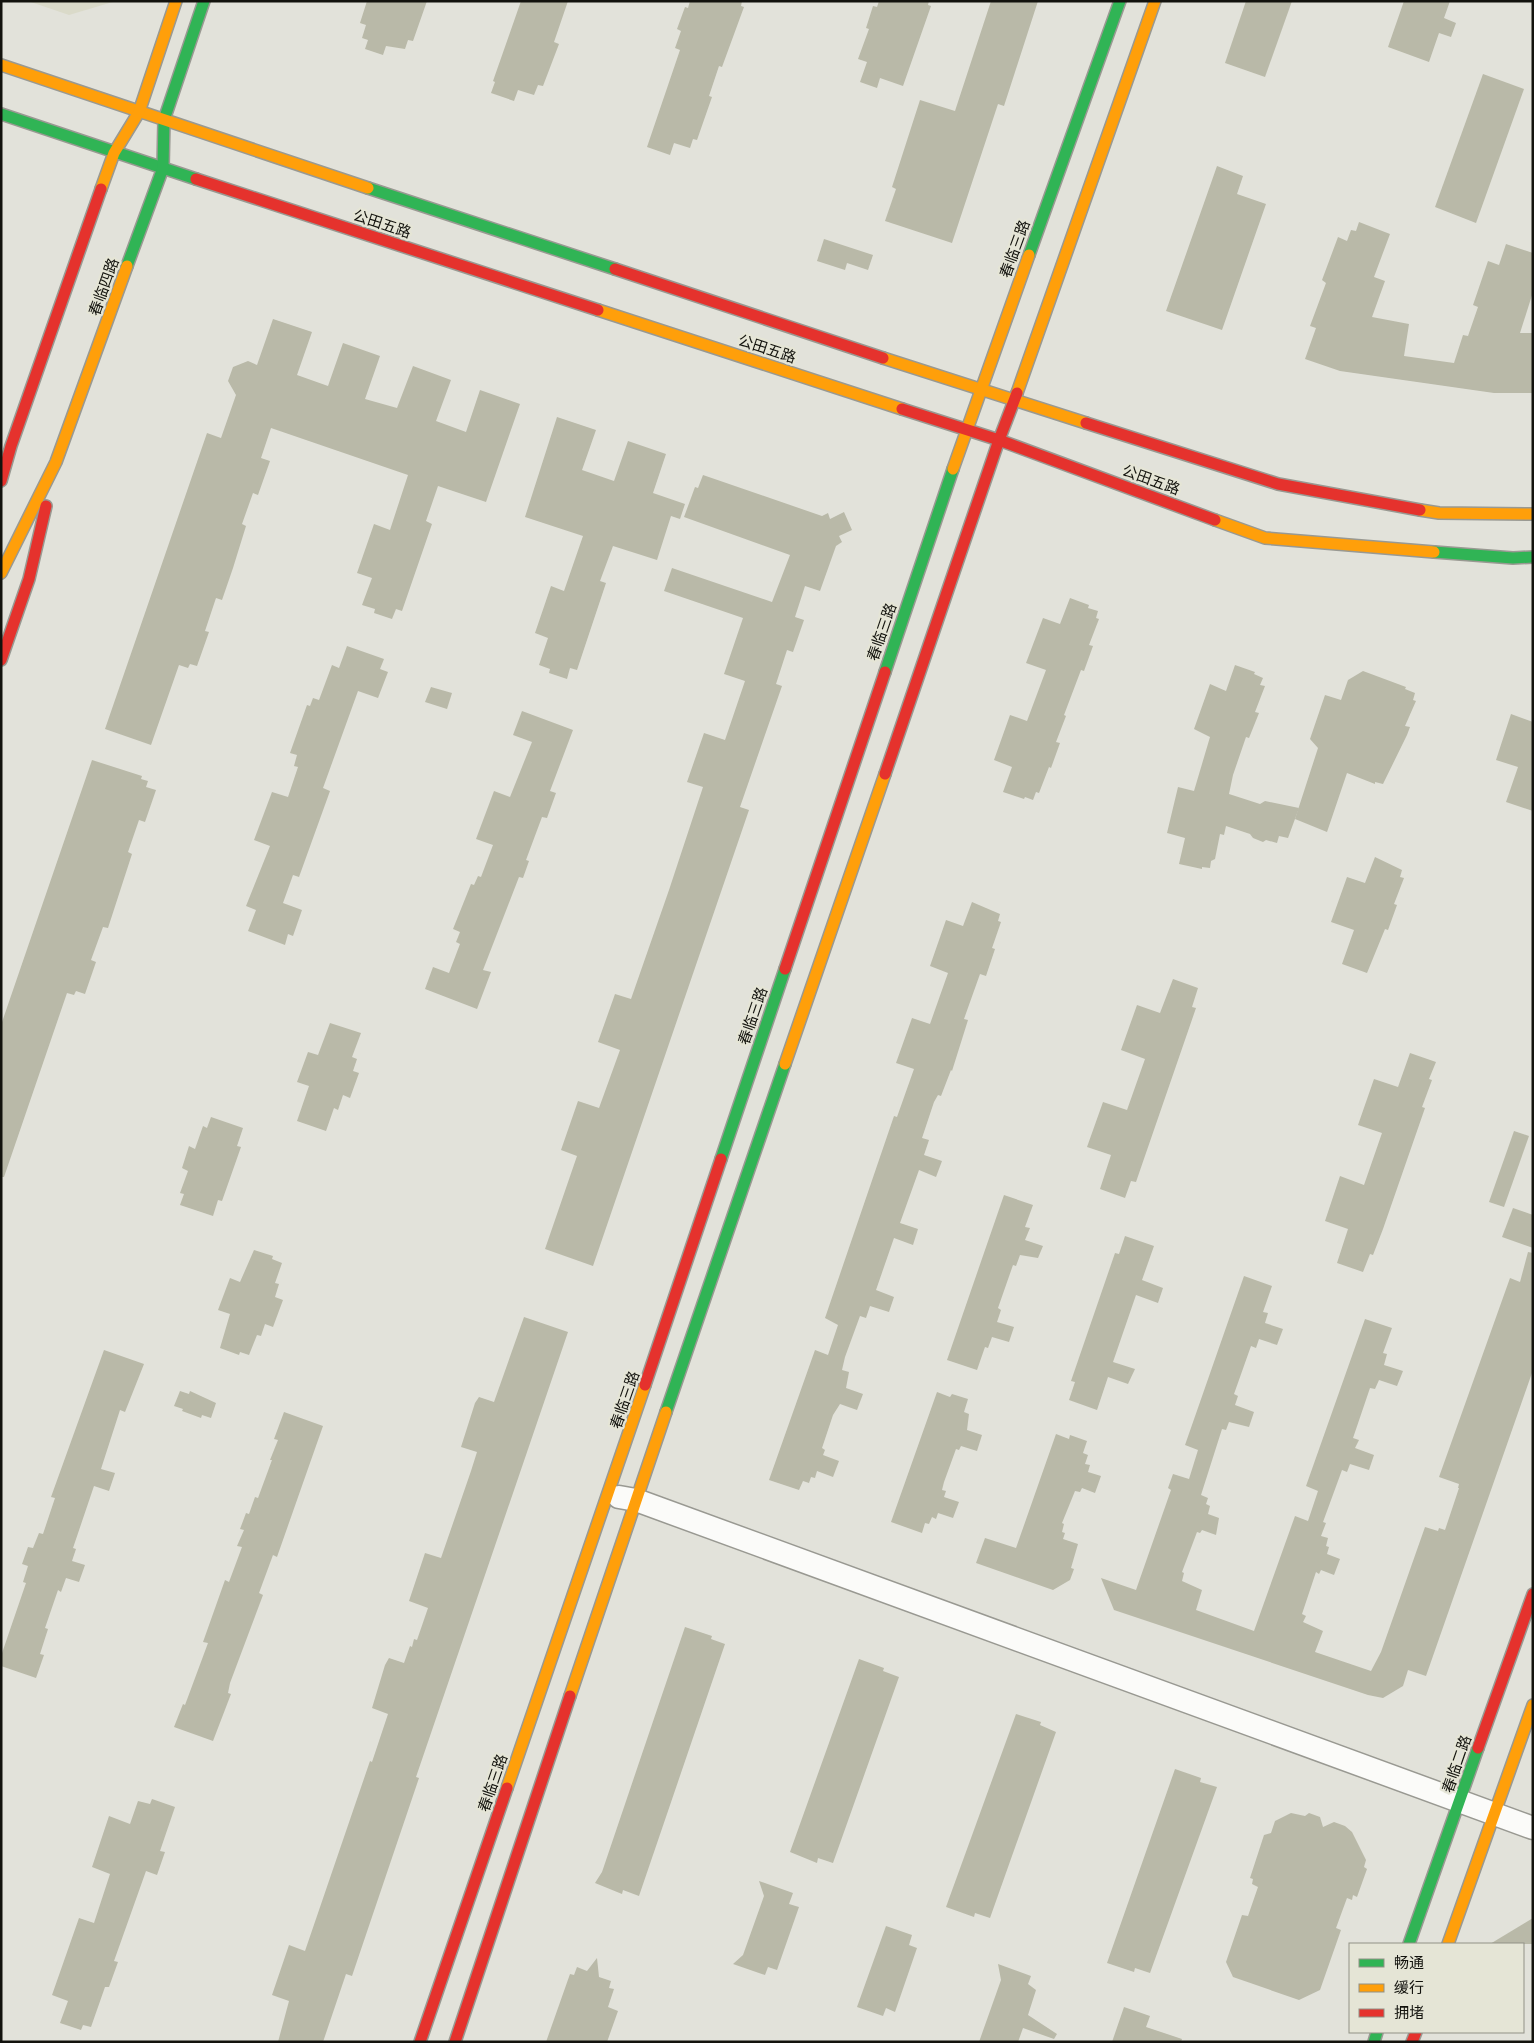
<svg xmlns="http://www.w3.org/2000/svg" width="1534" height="2043" font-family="'DM Sans','Noto Sans SC',sans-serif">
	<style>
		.built { fill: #dadac9 }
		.building { fill: #b9b9a8 }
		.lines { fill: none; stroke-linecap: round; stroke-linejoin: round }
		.street-casing { stroke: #999992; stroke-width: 25 }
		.fast-casing { stroke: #999992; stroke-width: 14 }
		.slow-casing { stroke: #999992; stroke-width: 14 }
		.jam-casing { stroke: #999992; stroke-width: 14 }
		.street { stroke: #fbfbf9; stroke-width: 22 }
		.fast { stroke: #30b455; stroke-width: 11 }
		.slow { stroke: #ff9f0a; stroke-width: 11 }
		.jam { stroke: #e5322d; stroke-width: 11 }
		.labels { text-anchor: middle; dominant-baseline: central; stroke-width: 4.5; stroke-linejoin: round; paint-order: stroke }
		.street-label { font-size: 15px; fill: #12120d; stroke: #e5e5d6 }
	</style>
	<rect width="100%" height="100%" fill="#e2e2da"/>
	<!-- built -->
	<path class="built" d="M 28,1 L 116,1 L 69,15 Z"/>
	<!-- building -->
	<g class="building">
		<path d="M 367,1 L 427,1 L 413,41 L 408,40 L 405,49 L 386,46 L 383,55 L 365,49 L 368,40 L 362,38 L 366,25 L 360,23 Z"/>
		<path d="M 521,1 L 568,1 L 554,42 L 559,44 L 543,86 L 538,85 L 534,95 L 518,90 L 514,101 L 491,93 L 495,82 L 493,81 Z"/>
		<path d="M 690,1 L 742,1 L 741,6 L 744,7 L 722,67 L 719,66 L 709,96 L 712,97 L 697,140 L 693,139 L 690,148 L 674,143 L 670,155 L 647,147 L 680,50 L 675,48 L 681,31 L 677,29 L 685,7 L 688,8 Z"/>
		<path d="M 879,1 L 929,1 L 928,5 L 931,6 L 903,86 L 880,78 L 877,88 L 860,82 L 867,62 L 858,59 L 869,29 L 866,28 L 873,6 L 877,7 Z"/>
		<path d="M 991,1 L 1038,1 L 1004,106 L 998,104 L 952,243 L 885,221 L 896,189 L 892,187 L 920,100 L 955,111 Z"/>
		<path d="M 1246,1 L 1292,1 L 1265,77 L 1225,63 Z"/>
		<path d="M 1404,1 L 1450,1 L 1444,18 L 1456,23 L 1451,37 L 1439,33 L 1429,62 L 1388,47 Z"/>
		<path d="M 1483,74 L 1524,89 L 1476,223 L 1435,207 Z"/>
		<path d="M 1217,166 L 1243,176 L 1237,194 L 1266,204 L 1222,330 L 1166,311 Z"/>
		<path d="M 1359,222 L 1390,234 L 1374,277 L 1385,281 L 1372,317 L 1409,324 L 1404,356 L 1454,363 L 1463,335 L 1468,336 L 1478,307 L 1473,305 L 1488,261 L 1499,265 L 1506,244 L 1533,253 L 1533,292 L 1520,333 L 1533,333 L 1533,393 L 1494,393 L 1340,371 L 1305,359 L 1316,328 L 1310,326 L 1326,283 L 1322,280 L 1338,237 L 1347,241 L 1351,230 L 1356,231 Z"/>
		<path d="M 824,239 L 873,255 L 868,270 L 847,263 L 845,270 L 817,261 Z"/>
		<path d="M 273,319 L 312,332 L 297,375 L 328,386 L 343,343 L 380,356 L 365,399 L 397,408 L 413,366 L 451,380 L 436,421 L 466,432 L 480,390 L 520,404 L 486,502 L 438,486 L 426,521 L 432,524 L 402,611 L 396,609 L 392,619 L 374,613 L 375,609 L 362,605 L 372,578 L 357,573 L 374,524 L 390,530 L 408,475 L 271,428 L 261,458 L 270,461 L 258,495 L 253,493 L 242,524 L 246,526 L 233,568 L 222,600 L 216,598 L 205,631 L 209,632 L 197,666 L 190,664 L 188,668 L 179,665 L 151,745 L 105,729 L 207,433 L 221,438 L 236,395 L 228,381 L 233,367 L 248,361 L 257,365 Z"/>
		<path d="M 557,417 L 596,430 L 582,470 L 614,481 L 628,441 L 666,454 L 653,493 L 685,504 L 680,519 L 671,516 L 657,560 L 613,546 L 600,581 L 606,583 L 577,670 L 570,668 L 567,679 L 549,673 L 550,669 L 539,665 L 548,638 L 535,633 L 551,586 L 564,591 L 583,536 L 525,517 Z"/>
		<path d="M 703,475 L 822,516 L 828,513 L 830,519 L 844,512 L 852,530 L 839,536 L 842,542 L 836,546 L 820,591 L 805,586 L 795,617 L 804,620 L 793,652 L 787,650 L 776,684 L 782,686 L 740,807 L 749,810 L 593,1266 L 545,1249 L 577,1156 L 561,1150 L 578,1101 L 599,1108 L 620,1050 L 598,1042 L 615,994 L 631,999 L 669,890 L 703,787 L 687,782 L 704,733 L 725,740 L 745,681 L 724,674 L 743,618 L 664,591 L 672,568 L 772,602 L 790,555 L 684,517 L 695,487 L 698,488 Z"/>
		<path d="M 1070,598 L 1089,605 L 1088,608 L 1098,611 L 1096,618 L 1099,619 L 1089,645 L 1093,646 L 1084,671 L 1081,670 L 1064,715 L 1066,716 L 1056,742 L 1060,743 L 1051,768 L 1049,767 L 1039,793 L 1036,792 L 1033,800 L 1025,797 L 1024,799 L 1003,792 L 1012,767 L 994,760 L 1010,715 L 1027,721 L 1046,670 L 1026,663 L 1043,618 L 1060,624 Z"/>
		<path d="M 347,646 L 384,659 L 380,669 L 388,672 L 378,698 L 358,691 L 323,788 L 330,791 L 299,877 L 293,875 L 283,903 L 302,910 L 293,936 L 288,934 L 285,945 L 248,931 L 256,910 L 246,906 L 270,846 L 254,840 L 272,792 L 288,797 L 298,767 L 294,766 L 297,755 L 290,753 L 307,705 L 310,706 L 313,698 L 319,700 L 332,665 L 339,668 Z"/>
		<path d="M 1235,665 L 1255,672 L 1254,674 L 1263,678 L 1260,685 L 1265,686 L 1255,712 L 1259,713 L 1249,738 L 1246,737 L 1233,775 L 1229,794 L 1260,804 L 1265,801 L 1299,808 L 1288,838 L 1279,836 L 1277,843 L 1266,840 L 1263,842 L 1253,838 L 1250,834 L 1226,826 L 1224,835 L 1220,834 L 1215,859 L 1211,861 L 1210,868 L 1202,867 L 1202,869 L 1179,864 L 1185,838 L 1167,833 L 1178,787 L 1194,791 L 1210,737 L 1194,729 L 1210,684 L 1226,691 Z"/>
		<path d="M 1363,671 L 1406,687 L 1405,689 L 1415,693 L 1413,700 L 1416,701 L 1405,726 L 1410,727 L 1407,735 L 1383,784 L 1375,782 L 1375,784 L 1347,773 L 1327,832 L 1295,819 L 1318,748 L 1310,739 L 1325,695 L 1341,700 L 1348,680 Z"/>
		<path d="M 431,687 L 452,693 L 447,709 L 425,702 Z"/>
		<path d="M 522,711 L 573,730 L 550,791 L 556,793 L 547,818 L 542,817 L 526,860 L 529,861 L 523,878 L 519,877 L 483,970 L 491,972 L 477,1009 L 425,989 L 433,967 L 449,973 L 460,944 L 456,942 L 460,932 L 453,929 L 471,884 L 474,885 L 478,876 L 481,877 L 493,845 L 476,839 L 494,791 L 510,797 L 532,742 L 513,735 Z"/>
		<path d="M 1511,714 L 1533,722 L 1533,811 L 1506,802 L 1518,767 L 1496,760 Z"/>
		<path d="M 92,760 L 142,776 L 141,779 L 148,781 L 146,787 L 156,790 L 145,822 L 139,820 L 128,852 L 132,854 L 108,928 L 103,927 L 91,960 L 96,962 L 85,994 L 76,991 L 74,995 L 67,993 L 4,1177 L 1,1177 L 1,1025 Z"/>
		<path d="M 1375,857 L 1402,870 L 1400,877 L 1404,878 L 1394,904 L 1397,905 L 1388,930 L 1385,929 L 1367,973 L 1342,964 L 1354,930 L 1331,922 L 1347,877 L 1365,883 Z"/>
		<path d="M 972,902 L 1000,914 L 998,921 L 1001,922 L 992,948 L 995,949 L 986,976 L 980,974 L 964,1019 L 968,1020 L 952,1071 L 951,1070 L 941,1096 L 938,1095 L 934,1102 L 922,1138 L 929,1140 L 924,1155 L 942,1161 L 936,1177 L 919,1170 L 900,1223 L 918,1229 L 913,1245 L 894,1238 L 876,1290 L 894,1297 L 889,1312 L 870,1306 L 866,1318 L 860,1316 L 845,1357 L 842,1370 L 849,1372 L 846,1388 L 863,1394 L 857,1410 L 840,1404 L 833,1415 L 822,1448 L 825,1450 L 823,1455 L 839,1461 L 833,1477 L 817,1471 L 815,1478 L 811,1477 L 809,1483 L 803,1481 L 799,1490 L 769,1480 L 815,1350 L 828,1355 L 838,1325 L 825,1318 L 894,1116 L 897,1117 L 914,1069 L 896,1063 L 912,1018 L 930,1024 L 948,973 L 930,966 L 946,920 L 963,926 Z"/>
		<path d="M 1173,979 L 1198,988 L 1192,1007 L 1196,1008 L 1136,1182 L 1131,1181 L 1125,1198 L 1100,1189 L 1111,1155 L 1087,1147 L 1103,1102 L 1127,1110 L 1145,1059 L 1121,1050 L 1137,1005 L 1160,1013 Z"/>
		<path d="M 330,1023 L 361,1033 L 352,1057 L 357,1059 L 353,1071 L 359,1073 L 350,1098 L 343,1095 L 338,1110 L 334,1108 L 326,1131 L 297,1121 L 309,1086 L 297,1082 L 308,1052 L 318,1055 Z"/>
		<path d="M 1410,1053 L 1436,1062 L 1429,1079 L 1432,1080 L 1422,1107 L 1425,1108 L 1383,1229 L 1373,1255 L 1370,1254 L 1363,1272 L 1337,1263 L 1348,1229 L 1325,1221 L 1340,1176 L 1364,1185 L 1382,1133 L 1358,1125 L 1374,1079 L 1398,1087 Z"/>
		<path d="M 211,1117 L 243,1128 L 237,1146 L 241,1147 L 222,1201 L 218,1200 L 213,1216 L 180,1205 L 184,1194 L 180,1193 L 188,1171 L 182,1168 L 189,1146 L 195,1149 L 203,1126 L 207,1128 Z"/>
		<path d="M 1514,1131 L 1529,1136 L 1504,1207 L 1489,1202 Z"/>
		<path d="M 1004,1195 L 1033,1205 L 1025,1227 L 1030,1228 L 1025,1240 L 1043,1246 L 1038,1258 L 1020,1255 L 1016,1266 L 1013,1265 L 998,1308 L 1001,1310 L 997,1322 L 1014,1327 L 1009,1342 L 992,1337 L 988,1348 L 985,1347 L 977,1370 L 947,1360 Z"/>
		<path d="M 1513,1208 L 1533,1215 L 1533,1248 L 1502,1237 Z"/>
		<path d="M 1125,1236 L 1154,1246 L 1142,1280 L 1163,1288 L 1158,1303 L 1136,1295 L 1113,1362 L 1135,1369 L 1128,1384 L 1108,1377 L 1097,1410 L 1069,1400 L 1075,1382 L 1071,1381 L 1115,1253 L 1119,1254 Z"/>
		<path d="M 254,1250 L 273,1256 L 272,1259 L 282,1263 L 275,1283 L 279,1284 L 275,1297 L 283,1300 L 273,1327 L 265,1324 L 261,1336 L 257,1335 L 249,1355 L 240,1352 L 239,1355 L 220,1348 L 230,1314 L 218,1310 L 230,1278 L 240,1282 Z"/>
		<path d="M 1528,1252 L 1533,1253 L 1533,1370 L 1426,1676 L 1408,1670 L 1403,1686 L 1383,1698 L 1368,1695 L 1114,1610 L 1101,1578 L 1136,1590 L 1171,1490 L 1168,1488 L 1173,1474 L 1189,1479 L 1198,1450 L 1185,1445 L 1244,1276 L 1272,1286 L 1263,1312 L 1268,1313 L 1265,1323 L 1283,1329 L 1277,1345 L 1259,1339 L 1256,1348 L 1251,1346 L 1234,1394 L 1238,1396 L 1235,1405 L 1254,1412 L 1249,1427 L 1229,1422 L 1226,1430 L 1222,1429 L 1201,1495 L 1208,1498 L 1206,1504 L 1210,1506 L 1208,1514 L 1219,1518 L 1216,1535 L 1202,1530 L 1200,1533 L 1197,1532 L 1182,1572 L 1184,1573 L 1182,1581 L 1202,1590 L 1196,1610 L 1254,1631 L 1295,1516 L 1308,1521 L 1318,1491 L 1306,1486 L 1365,1319 L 1392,1328 L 1383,1353 L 1387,1354 L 1384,1365 L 1403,1371 L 1397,1386 L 1379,1380 L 1375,1389 L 1370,1388 L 1353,1438 L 1359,1440 L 1355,1448 L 1374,1455 L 1369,1470 L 1350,1464 L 1347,1472 L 1342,1470 L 1323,1522 L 1326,1523 L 1321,1536 L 1328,1538 L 1326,1546 L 1329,1547 L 1327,1554 L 1340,1559 L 1334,1575 L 1321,1570 L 1319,1574 L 1316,1572 L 1302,1614 L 1306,1616 L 1303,1622 L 1323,1631 L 1315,1652 L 1371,1671 L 1381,1652 L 1425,1527 L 1438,1531 L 1439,1528 L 1445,1530 L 1459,1488 L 1458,1488 L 1459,1484 L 1439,1477 L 1510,1278 L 1520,1282 Z"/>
		<path d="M 524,1317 L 568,1332 L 416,1777 L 419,1778 L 352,1976 L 346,1974 L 323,2042 L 278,2042 L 289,2001 L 272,1995 L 289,1945 L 305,1951 L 370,1761 L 372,1762 L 388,1714 L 372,1708 L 385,1665 L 389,1658 L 404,1663 L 410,1646 L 412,1647 L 414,1639 L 417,1640 L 428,1608 L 409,1601 L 425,1553 L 441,1558 L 471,1471 L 477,1452 L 461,1447 L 475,1403 L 479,1397 L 494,1402 Z"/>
		<path d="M 104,1350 L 144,1364 L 125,1412 L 120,1410 L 101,1469 L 115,1473 L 109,1491 L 94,1486 L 73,1548 L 76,1549 L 72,1561 L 85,1565 L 79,1582 L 66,1578 L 61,1592 L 58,1590 L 45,1628 L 48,1629 L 40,1654 L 44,1655 L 36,1678 L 1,1666 L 1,1656 L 26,1583 L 23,1582 L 28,1566 L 22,1564 L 28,1547 L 33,1548 L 39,1533 L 43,1534 L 55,1498 L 51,1497 Z"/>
		<path d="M 180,1391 L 189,1394 L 190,1391 L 216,1403 L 211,1418 L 202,1415 L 201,1418 L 182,1411 L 183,1409 L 174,1406 Z"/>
		<path d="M 937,1392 L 950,1397 L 952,1394 L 968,1399 L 964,1412 L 969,1414 L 967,1430 L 982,1435 L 977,1451 L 961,1446 L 959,1450 L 956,1449 L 944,1482 L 942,1490 L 946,1491 L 944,1497 L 959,1502 L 953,1518 L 938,1513 L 936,1519 L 932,1517 L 929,1524 L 925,1523 L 922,1533 L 891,1522 Z"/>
		<path d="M 284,1412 L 323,1426 L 277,1557 L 273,1555 L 259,1593 L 263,1595 L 230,1683 L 228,1693 L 231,1694 L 213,1741 L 174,1727 L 183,1704 L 185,1705 L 208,1643 L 203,1642 L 225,1580 L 229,1582 L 242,1547 L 237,1546 L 244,1530 L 240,1529 L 246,1513 L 249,1514 L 255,1497 L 258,1498 L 272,1460 L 270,1460 L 278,1440 L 274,1439 Z"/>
		<path d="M 1056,1434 L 1069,1439 L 1070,1435 L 1087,1441 L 1083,1453 L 1088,1455 L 1085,1464 L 1090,1465 L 1088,1472 L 1101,1476 L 1095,1493 L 1082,1488 L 1080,1492 L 1075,1491 L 1062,1523 L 1064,1524 L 1062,1532 L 1065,1533 L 1063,1539 L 1078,1544 L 1071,1568 L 1074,1569 L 1070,1580 L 1053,1590 L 976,1563 L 985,1538 L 1016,1548 Z"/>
		<path d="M 685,1627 L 712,1636 L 711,1639 L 725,1644 L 639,1896 L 623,1890 L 622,1894 L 595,1883 L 602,1872 Z"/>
		<path d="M 859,1659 L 884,1668 L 883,1671 L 899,1677 L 833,1863 L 818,1858 L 817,1863 L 790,1852 Z"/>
		<path d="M 1016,1714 L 1041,1722 L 1040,1725 L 1056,1732 L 990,1918 L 975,1913 L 974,1917 L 946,1907 Z"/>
		<path d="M 1175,1769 L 1201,1778 L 1200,1782 L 1217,1787 L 1150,1973 L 1135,1968 L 1134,1972 L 1107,1963 Z"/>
		<path d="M 152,1799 L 175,1807 L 160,1851 L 165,1852 L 157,1875 L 146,1871 L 114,1961 L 118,1962 L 109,1987 L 105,1987 L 91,2027 L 83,2025 L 81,2030 L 60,2023 L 68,2001 L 52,1995 L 79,1918 L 94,1923 L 110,1874 L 92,1867 L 109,1816 L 130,1824 L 138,1801 L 150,1804 Z"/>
		<path d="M 1291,1813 L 1305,1816 L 1309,1813 L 1320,1817 L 1323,1827 L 1334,1822 L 1345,1826 L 1352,1832 L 1366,1860 L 1364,1867 L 1367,1869 L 1357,1897 L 1353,1895 L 1352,1900 L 1347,1898 L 1336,1928 L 1341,1930 L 1320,1990 L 1299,2000 L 1233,1977 L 1226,1962 L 1242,1915 L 1248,1916 L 1258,1887 L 1252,1884 L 1253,1879 L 1250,1878 L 1264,1835 L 1271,1833 L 1275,1821 Z"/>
		<path d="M 759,1881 L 793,1893 L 789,1904 L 799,1907 L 777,1970 L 768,1967 L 765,1975 L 733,1964 L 743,1955 L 764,1896 Z"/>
		<path d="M 1533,1918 L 1533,1944 L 1490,1944 Z"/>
		<path d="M 886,1926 L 912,1935 L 909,1945 L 917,1948 L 895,2012 L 886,2008 L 883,2016 L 857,2007 Z"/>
		<path d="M 597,1958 L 599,1977 L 611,1981 L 609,1988 L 614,1989 L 608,2007 L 618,2011 L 607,2042 L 546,2042 L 570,1974 L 574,1975 L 577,1967 L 587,1971 Z"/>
		<path d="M 998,1964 L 1031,1976 L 1028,1984 L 1036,1990 L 1028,2015 L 1057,2034 L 1054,2039 L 1023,2028 L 1018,2042 L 979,2042 L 1001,1980 Z"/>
		<path d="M 1124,2007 L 1150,2016 L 1146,2027 L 1182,2039 L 1181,2042 L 1112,2042 Z"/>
	</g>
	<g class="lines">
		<!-- street casing -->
		<g class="street-casing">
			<path id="street" d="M 619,1497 L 636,1500 L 1533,1828"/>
		</g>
		<!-- fast casing -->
		<g class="fast-casing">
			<g id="fast">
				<path d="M 1,114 L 196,179"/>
				<path d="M 368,188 L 615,269"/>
				<path d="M 1029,255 L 1120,1"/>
				<path d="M 127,266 L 163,168 L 164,120 L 204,1"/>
				<path d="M 1434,552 L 1513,558 L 1533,557"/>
				<path d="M 885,672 L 953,469"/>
				<path d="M 721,1159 L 785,969"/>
				<path d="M 666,1412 L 785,1064"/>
				<path d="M 1409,1944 L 1478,1748"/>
				<path d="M 1374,2042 L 1377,2032"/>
			</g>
		</g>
		<!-- slow casing -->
		<g class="slow-casing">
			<g id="slow">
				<path d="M 1,65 L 368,188"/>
				<path d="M 101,189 L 114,153 L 139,112 L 176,1"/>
				<path d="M 598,310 L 902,409"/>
				<path d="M 883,358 L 1086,423"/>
				<path d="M 1017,393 L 1155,1"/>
				<path d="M 953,469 L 1029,255"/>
				<path d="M 1420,510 L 1439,513 L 1533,514"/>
				<path d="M 1215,520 L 1265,538 L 1434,552"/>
				<path d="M 1,573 L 56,462 L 127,266"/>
				<path d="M 785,1064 L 885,774"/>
				<path d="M 570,1696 L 666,1412"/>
				<path d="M 507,1788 L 645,1385"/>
				<path d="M 1448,1944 L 1533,1705"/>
			</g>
		</g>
		<!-- jam casing -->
		<g class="jam-casing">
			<g id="jam">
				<path d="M 196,179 L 598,310"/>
				<path d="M 615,269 L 883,358"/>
				<path d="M 902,409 L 999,440 L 1215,520"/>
				<path d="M 1086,423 L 1278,484 L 1420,510"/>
				<path d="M 1,481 L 11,446 L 101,189"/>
				<path d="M 1,660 L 29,579 L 46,506"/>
				<path d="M 885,774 L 999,440 L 1017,393"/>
				<path d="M 785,969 L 885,672"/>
				<path d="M 645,1385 L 721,1159"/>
				<path d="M 1478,1748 L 1533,1594"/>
				<path d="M 420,2042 L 507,1788"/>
				<path d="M 455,2042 L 570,1696"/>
				<path d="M 1412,2042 L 1416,2032"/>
			</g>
		</g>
		<!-- street -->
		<use href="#street" class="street"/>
		<!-- fast -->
		<use href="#fast" class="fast"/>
		<!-- slow -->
		<use href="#slow" class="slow"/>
		<!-- jam -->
		<use href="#jam" class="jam"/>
	</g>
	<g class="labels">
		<!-- street labels -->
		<g class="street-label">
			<text transform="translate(382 224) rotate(18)">公田五路</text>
			<text transform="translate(1015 249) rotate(-70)">春临三路</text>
			<text transform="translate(104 287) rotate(-70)">春临四路</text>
			<text transform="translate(767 349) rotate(18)">公田五路</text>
			<text transform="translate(1151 480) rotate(20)">公田五路</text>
			<text transform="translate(882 632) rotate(-71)">春临三路</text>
			<text transform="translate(753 1016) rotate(-71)">春临三路</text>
			<text transform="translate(625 1400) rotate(-71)">春临三路</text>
			<text transform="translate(1457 1764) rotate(-71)">春临二路</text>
			<text transform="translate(493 1783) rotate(-71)">春临三路</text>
		</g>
	</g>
	<!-- border -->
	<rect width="1534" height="2043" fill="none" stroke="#12120d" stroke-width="5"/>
	<!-- legend -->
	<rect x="1349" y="1943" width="175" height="90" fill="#e5e5d6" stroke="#919186"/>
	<rect x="1359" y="1959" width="25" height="8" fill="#30b455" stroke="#919186"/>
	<text x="1394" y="1968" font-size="15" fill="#12120d">畅通</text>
	<rect x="1359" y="1984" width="25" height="8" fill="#ff9f0a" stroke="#919186"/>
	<text x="1394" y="1993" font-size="15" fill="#12120d">缓行</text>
	<rect x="1359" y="2009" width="25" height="8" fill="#e5322d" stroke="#919186"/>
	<text x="1394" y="2018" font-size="15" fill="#12120d">拥堵</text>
</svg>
